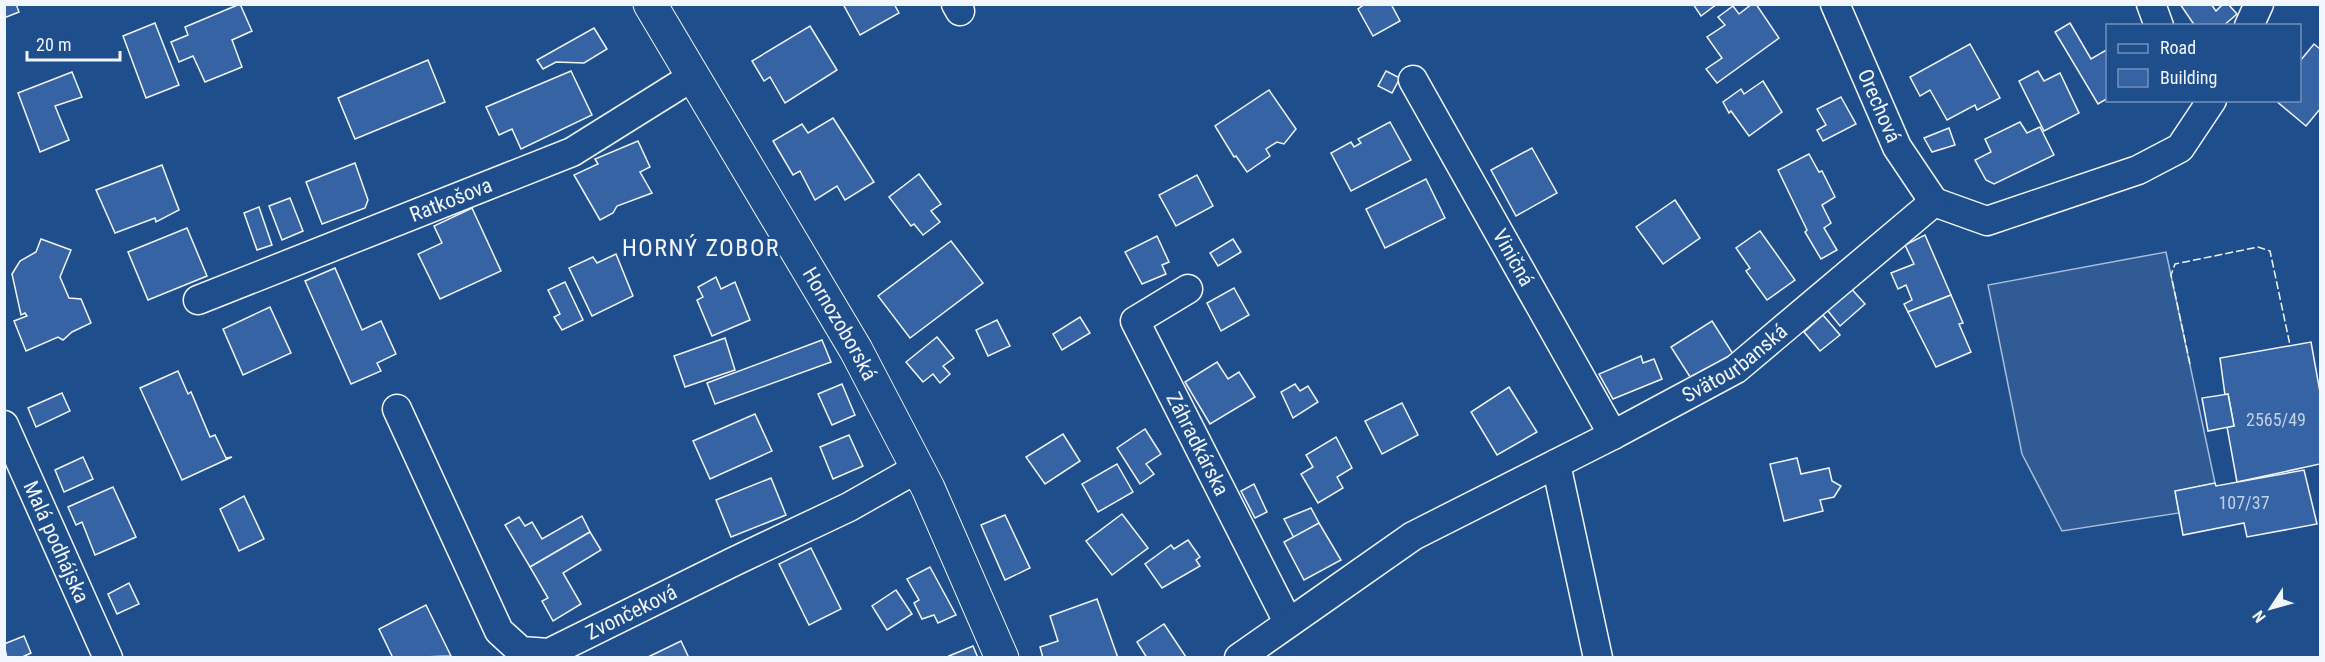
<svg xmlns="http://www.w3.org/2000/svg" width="2325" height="662" font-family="'Roboto Condensed',sans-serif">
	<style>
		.parking { fill: #305b95; stroke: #a8bbd7; stroke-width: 1.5 }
		.building { fill: #3563a3; stroke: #f2f6ff; stroke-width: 1.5 }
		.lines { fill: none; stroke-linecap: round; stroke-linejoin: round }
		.street-casing { stroke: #f2f6ff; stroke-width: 31 }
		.secondary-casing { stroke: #f2f6ff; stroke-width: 35 }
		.street { stroke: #1f4e8c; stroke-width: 28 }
		.secondary { stroke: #1f4e8c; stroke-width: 33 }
		.fence { stroke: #f2f6ff; stroke-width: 1.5; stroke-dasharray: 8 3; stroke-linecap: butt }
		.labels { text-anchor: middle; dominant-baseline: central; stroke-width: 4.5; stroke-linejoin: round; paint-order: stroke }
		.number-label { font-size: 18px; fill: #c3d1e8 }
		.street-label { font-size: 21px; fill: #f2f6ff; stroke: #1f4e8c }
		.quarter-label { font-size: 24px; letter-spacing: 1.5px; fill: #f2f6ff; stroke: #1f4e8c }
	</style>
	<rect width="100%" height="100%" fill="#1f4e8c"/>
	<!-- parking -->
	<path class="parking" d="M 2166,252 L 2215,483 L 2175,491 L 2179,513 L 2062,531 L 2022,454 L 1988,285 Z"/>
	<!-- building -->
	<g class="building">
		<path d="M 4,4 L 16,4 L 19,12 L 4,18 Z"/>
		<path d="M 240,4 L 252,31 L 232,40 L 242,67 L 205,82 L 193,56 L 179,62 L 171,42 L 188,35 L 185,27 Z"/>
		<path d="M 843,4 L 894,4 L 899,13 L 860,35 Z"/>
		<path d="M 1365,4 L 1391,4 L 1400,21 L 1373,36 L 1358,9 Z"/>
		<path d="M 1693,4 L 1717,4 L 1701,16 Z"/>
		<path d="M 1752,4 L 1756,4 L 1779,38 L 1717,83 L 1706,69 L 1722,58 L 1707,37 L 1725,25 L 1718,17 L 1733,6 L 1739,14 Z"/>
		<path d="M 2180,4 L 2211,4 L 2216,11 L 2223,4 L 2228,4 L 2237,14 L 2223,26 L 2195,26 Z"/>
		<path d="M 155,23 L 179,85 L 146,98 L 123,36 Z"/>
		<path d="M 2070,23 L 2091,59 L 2108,49 L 2108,98 L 2098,104 L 2055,32 Z"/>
		<path d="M 810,26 L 837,70 L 785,103 L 770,77 L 764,81 L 752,61 Z"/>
		<path d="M 594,28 L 607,49 L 584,63 L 556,62 L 543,69 L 537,60 Z"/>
		<path d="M 1970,44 L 2000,98 L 1977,110 L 1975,105 L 1947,120 L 1930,90 L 1920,96 L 1910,77 Z"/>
		<path d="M 2314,44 L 2320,49 L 2320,109 L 2306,126 L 2275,100 L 2300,100 L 2300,61 Z"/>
		<path d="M 428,60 L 445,102 L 355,139 L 338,98 Z"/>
		<path d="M 571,71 L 592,115 L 521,149 L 512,129 L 499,135 L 486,107 Z"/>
		<path d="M 1386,71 L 1400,78 L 1392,93 L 1378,86 Z"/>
		<path d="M 2038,71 L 2044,81 L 2060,73 L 2079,113 L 2044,131 L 2019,81 Z"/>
		<path d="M 72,72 L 82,97 L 55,106 L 69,140 L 40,152 L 18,93 Z"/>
		<path d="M 1763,81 L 1782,112 L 1749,136 L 1731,111 L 1729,113 L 1723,102 L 1741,89 L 1744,94 Z"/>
		<path d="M 1269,90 L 1296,129 L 1284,144 L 1277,142 L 1266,149 L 1270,156 L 1247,172 L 1236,156 L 1234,157 L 1215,126 Z"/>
		<path d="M 1841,97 L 1856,124 L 1823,141 L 1817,130 L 1826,125 L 1817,109 Z"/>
		<path d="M 833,118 L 874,182 L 845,200 L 837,186 L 815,200 L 800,171 L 793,175 L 773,141 L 802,124 L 808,133 Z"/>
		<path d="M 1390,122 L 1411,160 L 1351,191 L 1331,153 L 1351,142 L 1354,147 L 1361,143 L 1358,139 Z"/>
		<path d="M 2020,122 L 2027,133 L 2040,127 L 2054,155 L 1994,184 L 1986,180 L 1975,160 L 1991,152 L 1985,139 Z"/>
		<path d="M 1949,128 L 1955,145 L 1932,152 L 1924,138 Z"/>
		<path d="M 638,141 L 650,167 L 640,172 L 652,193 L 617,206 L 613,213 L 600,220 L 574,175 L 598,164 L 595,159 Z"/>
		<path d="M 1532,148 L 1557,193 L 1516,216 L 1491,170 Z"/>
		<path d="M 1809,154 L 1819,172 L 1822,171 L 1835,197 L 1822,205 L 1831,223 L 1824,228 L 1837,250 L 1821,259 L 1805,232 L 1807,230 L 1778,170 Z"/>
		<path d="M 355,163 L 368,200 L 365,208 L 322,224 L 306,182 Z"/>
		<path d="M 162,165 L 179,210 L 156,222 L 155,218 L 115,233 L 96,190 Z"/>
		<path d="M 919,174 L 941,204 L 931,211 L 940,222 L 923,235 L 914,224 L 911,226 L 889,197 Z"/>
		<path d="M 1197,175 L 1213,206 L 1176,226 L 1159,195 Z"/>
		<path d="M 1426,179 L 1445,218 L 1385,248 L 1366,209 Z"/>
		<path d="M 290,198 L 303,231 L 282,240 L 269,206 Z"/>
		<path d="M 1675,200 L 1700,238 L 1663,264 L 1636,227 Z"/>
		<path d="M 259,207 L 272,245 L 257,250 L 244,213 Z"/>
		<path d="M 472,208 L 501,271 L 440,299 L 418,254 L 442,243 L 434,226 Z"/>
		<path d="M 187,228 L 207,276 L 148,300 L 128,252 Z"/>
		<path d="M 1760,231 L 1795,280 L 1767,300 L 1746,271 L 1750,268 L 1736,248 Z"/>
		<path d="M 1925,235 L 1951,295 L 1908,312 L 1904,304 L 1912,300 L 1906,285 L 1898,289 L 1891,273 L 1914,264 L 1905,245 Z"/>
		<path d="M 1157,236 L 1169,262 L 1162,265 L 1166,274 L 1142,284 L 1125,252 Z"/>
		<path d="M 41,239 L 71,250 L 60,277 L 69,298 L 81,299 L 91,323 L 72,332 L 63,340 L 58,337 L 26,351 L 14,321 L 27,316 L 25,313 L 21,315 L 12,274 L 20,261 L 36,252 Z"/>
		<path d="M 1233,239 L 1241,252 L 1218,266 L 1210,253 Z"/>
		<path d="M 951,241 L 983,283 L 910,338 L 878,296 Z"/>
		<path d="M 616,254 L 633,296 L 592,316 L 569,268 L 593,257 L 597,263 Z"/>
		<path d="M 335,268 L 362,330 L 381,321 L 396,354 L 377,363 L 381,371 L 351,384 L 305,281 Z"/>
		<path d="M 716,277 L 721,289 L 735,282 L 750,320 L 712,336 L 697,300 L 703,297 L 698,287 Z"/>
		<path d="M 565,282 L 583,320 L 562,330 L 554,317 L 560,314 L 548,290 Z"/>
		<path d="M 1848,285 L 1865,304 L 1840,326 L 1824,306 Z"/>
		<path d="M 1234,288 L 1249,315 L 1221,331 L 1207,303 Z"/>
		<path d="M 1951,295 L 1963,323 L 1959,324 L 1971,352 L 1936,367 L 1908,312 Z"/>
		<path d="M 270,307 L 291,353 L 243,375 L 223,329 Z"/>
		<path d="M 1823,315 L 1840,335 L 1820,351 L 1804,332 Z"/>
		<path d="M 1080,317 L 1090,333 L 1062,350 L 1053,334 Z"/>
		<path d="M 997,320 L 1010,346 L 988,356 L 976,330 Z"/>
		<path d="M 1712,321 L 1733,354 L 1692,380 L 1671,347 Z"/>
		<path d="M 937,337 L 954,358 L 943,366 L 950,374 L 940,383 L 933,374 L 923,382 L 906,362 Z"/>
		<path d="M 725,338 L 735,370 L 685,387 L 674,356 Z"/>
		<path d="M 822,340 L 831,362 L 715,404 L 707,383 Z"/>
		<path d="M 2311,342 L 2320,392 L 2320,464 L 2237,482 L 2227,427 L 2234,426 L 2228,394 L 2225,395 L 2220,358 Z"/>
		<path d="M 1641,356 L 1643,363 L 1654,359 L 1662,379 L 1613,399 L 1599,374 Z"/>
		<path d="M 1217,362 L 1228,379 L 1239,372 L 1255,397 L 1210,424 L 1185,382 Z"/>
		<path d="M 178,371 L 188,394 L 191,392 L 210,437 L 215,435 L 226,458 L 232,457 L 182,480 L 140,388 Z"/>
		<path d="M 842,384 L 855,415 L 832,425 L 818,394 Z"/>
		<path d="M 1295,384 L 1300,391 L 1308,386 L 1318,402 L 1293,418 L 1281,392 Z"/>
		<path d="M 1509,387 L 1537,432 L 1497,455 L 1471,412 Z"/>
		<path d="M 62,393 L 70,411 L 36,427 L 28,408 Z"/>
		<path d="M 2228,394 L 2234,426 L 2208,431 L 2202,398 Z"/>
		<path d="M 1402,403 L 1418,435 L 1382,454 L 1365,421 Z"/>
		<path d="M 755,414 L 772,451 L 710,479 L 693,441 Z"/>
		<path d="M 1145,429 L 1161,454 L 1146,464 L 1154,474 L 1140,484 L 1117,448 Z"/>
		<path d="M 1063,434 L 1080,461 L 1045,484 L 1026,457 Z"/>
		<path d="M 849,435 L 863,466 L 833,479 L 820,447 Z"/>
		<path d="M 1336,437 L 1352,468 L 1337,477 L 1343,488 L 1318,503 L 1301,474 L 1313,467 L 1306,455 Z"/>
		<path d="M 83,457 L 93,479 L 64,492 L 55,470 Z"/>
		<path d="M 1797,458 L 1801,474 L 1829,468 L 1832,481 L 1841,486 L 1834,497 L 1820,500 L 1823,511 L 1784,521 L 1770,464 Z"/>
		<path d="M 1117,464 L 1133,492 L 1098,512 L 1082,484 Z"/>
		<path d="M 2304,470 L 2317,524 L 2247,537 L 2244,523 L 2183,535 L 2175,491 L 2215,483 L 2216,486 Z"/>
		<path d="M 771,478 L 786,515 L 731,537 L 716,500 Z"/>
		<path d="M 1254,484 L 1267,512 L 1255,518 L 1241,491 Z"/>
		<path d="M 113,487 L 136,537 L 95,555 L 82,522 L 76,525 L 68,507 Z"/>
		<path d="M 244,496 L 264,539 L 239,551 L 220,509 Z"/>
		<path d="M 1311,508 L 1319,523 L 1294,538 L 1284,519 Z"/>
		<path d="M 1122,514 L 1148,548 L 1112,575 L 1086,541 Z"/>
		<path d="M 1005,515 L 1030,568 L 1005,580 L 981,525 Z"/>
		<path d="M 582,516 L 590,532 L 530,567 L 505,525 L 519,517 L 525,526 L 532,522 L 542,539 Z"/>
		<path d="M 1319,523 L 1341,560 L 1304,580 L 1284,542 Z"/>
		<path d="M 590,532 L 601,550 L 563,573 L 581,604 L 553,621 L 542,601 L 548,598 L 530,567 Z"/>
		<path d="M 1188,540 L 1200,557 L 1196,560 L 1200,566 L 1162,588 L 1145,564 L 1171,545 L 1174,549 Z"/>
		<path d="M 811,548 L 841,609 L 809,625 L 779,564 Z"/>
		<path d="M 930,567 L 956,615 L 938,623 L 934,615 L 922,619 L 914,603 L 919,600 L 907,579 Z"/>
		<path d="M 129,583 L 139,604 L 117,614 L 108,594 Z"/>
		<path d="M 896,590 L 912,614 L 887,630 L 872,606 Z"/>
		<path d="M 1097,599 L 1118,658 L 1043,658 L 1040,647 L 1058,641 L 1050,616 Z"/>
		<path d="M 426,605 L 451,656 L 393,658 L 379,629 Z"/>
		<path d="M 1164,624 L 1186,657 L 1186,658 L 1147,658 L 1137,642 Z"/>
		<path d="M 24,636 L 31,653 L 20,658 L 7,658 L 4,644 Z"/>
		<path d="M 681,641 L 689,658 L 646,658 Z"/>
		<path d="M 973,646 L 978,658 L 950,658 L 949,656 Z"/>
	</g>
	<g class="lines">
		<!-- street casing -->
		<g class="street-casing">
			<g id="street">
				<path d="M 956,4 L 960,11"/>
				<path id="s1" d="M 1835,4 L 1897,147 L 1934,202"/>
				<path d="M 2151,4 L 2159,26"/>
				<path d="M 2249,26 L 2259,4"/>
				<path id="s2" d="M 1413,80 L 1613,435"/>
				<path d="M 1934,202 L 1987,221 L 2138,170 L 2180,148 L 2212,100"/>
				<path id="s3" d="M 1188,289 L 1135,321 L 1288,622"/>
				<path id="s4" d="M 198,300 L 572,152 L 692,77"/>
				<path id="s5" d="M 397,409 L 499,631 L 521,651 L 549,653 L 735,561 L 849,507 L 918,468"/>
				<path id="s6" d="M 4,425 L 108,658"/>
				<path d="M 1556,464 L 1598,658"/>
				<path id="s7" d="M 1239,658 L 1413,536 L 1613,435 L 1736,369 L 1934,202"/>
			</g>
		</g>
		<!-- secondary casing -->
		<g class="secondary-casing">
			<g id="secondary">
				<path id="s8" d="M 650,4 L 856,350 L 928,488 L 1002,658"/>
			</g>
		</g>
		<!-- street -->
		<use href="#street" class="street"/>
		<!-- secondary -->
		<use href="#secondary" class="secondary"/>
		<!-- fence -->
		<path class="fence" d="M 2190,364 L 2171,275 L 2175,264 L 2258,247 L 2270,251 L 2290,345"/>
	</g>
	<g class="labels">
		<!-- number labels -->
		<g class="number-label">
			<text x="2276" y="419">2565/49</text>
			<text x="2244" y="502">107/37</text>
		</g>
		<!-- street labels -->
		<g class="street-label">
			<text stroke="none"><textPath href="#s1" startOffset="111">Orechová</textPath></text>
			<text stroke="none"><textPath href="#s4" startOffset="272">Ratkošova</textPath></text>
			<text stroke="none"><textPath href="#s2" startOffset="204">Viničná</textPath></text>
			<text stroke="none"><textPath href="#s8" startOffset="372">Hornozoborská</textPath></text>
			<text stroke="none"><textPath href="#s7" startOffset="578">Svätourbanská</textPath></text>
			<text stroke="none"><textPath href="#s3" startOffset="200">Záhradkárska</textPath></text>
			<text stroke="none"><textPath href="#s6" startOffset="128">Malá podhájska</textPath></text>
			<text stroke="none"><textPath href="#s5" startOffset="394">Zvončeková</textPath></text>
		</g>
		<!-- quarter labels -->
		<g class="quarter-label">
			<text x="701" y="248">HORNÝ ZOBOR</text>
		</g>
	</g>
	<!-- border -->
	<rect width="2325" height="662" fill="none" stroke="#f2f6ff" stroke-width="12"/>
	<!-- legend -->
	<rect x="2106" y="24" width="195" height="78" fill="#1f4e8c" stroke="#7391ba" stroke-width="1.5"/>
	<rect x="2118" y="44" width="30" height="9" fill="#1f4e8c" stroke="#7391ba" stroke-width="1.5"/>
	<text x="2160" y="54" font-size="18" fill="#f2f6ff">Road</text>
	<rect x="2118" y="69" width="30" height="18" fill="#3563a3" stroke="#7391ba" stroke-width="1.5"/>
	<text x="2160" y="84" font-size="18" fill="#f2f6ff">Building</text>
	<!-- north arrow -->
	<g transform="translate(2271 608) rotate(234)" stroke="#1f4e8c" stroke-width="4.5" paint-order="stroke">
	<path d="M0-4.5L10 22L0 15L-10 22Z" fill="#f2f6ff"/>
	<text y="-9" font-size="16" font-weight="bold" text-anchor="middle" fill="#f2f6ff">N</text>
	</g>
	<!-- scale -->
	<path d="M27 51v9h93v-9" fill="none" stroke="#f2f6ff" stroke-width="3"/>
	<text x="36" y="51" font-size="18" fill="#f2f6ff" stroke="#1f4e8c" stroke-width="4.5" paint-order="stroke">20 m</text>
</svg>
